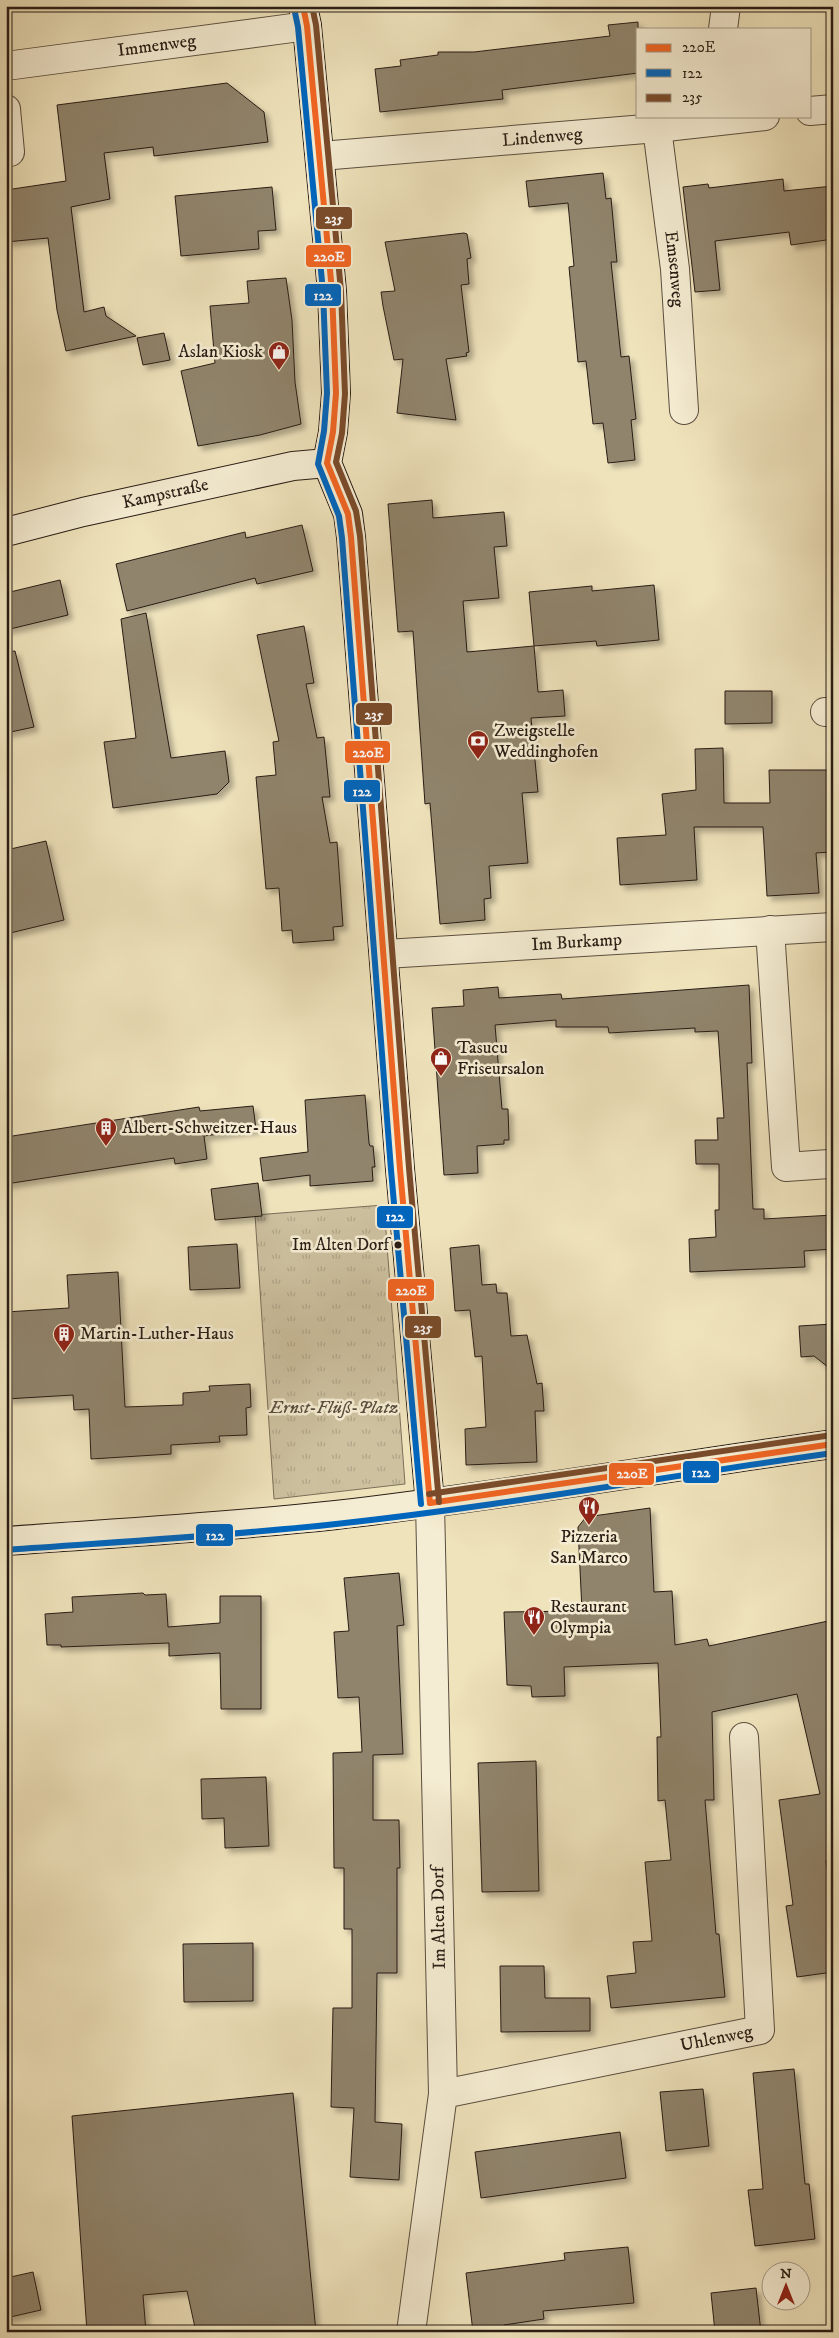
<svg xmlns="http://www.w3.org/2000/svg" width="839" height="2338" font-family="'IM FELL DW Pica',serif">
	<style>
		.park { fill: url(#park-tufts); stroke: #7b6f5a }
		.building { fill: #90846c; stroke: #291d15; filter: url(#shadow) }
		.lines { fill: none; stroke-linecap: round; stroke-linejoin: round }
		.street-casing { stroke: #5a4e3f; stroke-width: 30 }
		.secondary-casing { stroke: #291d15; stroke-width: 30 }
		.street { stroke: #f5edd3; stroke-width: 28 }
		.secondary { stroke: #f5edd3; stroke-width: 28 }
		.bus-1-casing { stroke: #f5edd3; stroke-width: 10 }
		.bus-2-casing { stroke: #f5edd3; stroke-width: 10 }
		.bus-3-casing { stroke: #f5edd3; stroke-width: 10 }
		.bus-1 { stroke: #f26522; stroke-width: 6 }
		.bus-2 { stroke: #0065bd; stroke-width: 6 }
		.bus-3 { stroke: #7a4b2a; stroke-width: 6 }
		.bus-dot { fill: #291d15; stroke: #f5edd3; stroke-width: 2 }
		.labels { text-anchor: middle; dominant-baseline: central; stroke-width: 5; stroke-linejoin: round; paint-order: stroke }
		.bus-label { font-size: 17px; fill: #291d15; stroke: #f5edd3; text-anchor: end }
		.street-label { font-size: 18px; fill: #291d15; stroke: #f5edd3 }
		.poi-label { font-size: 18px; fill: #291d15; stroke: #f5edd3; text-anchor: start }
		.park-label { font-size: 18px; font-style: italic; fill: #5a4e3f; stroke: #f5edd3 }
		.line-badge { stroke: #f5edd3; stroke-width: 2 }
		.badge-label { font-size: 14px; text-anchor: middle; font-weight: bold; fill: #fff }
	</style>
	<defs>
		<pattern id="park-tufts" width="24" height="20" patternUnits="userSpaceOnUse" patternTransform="scale(1.25)"><rect width="24" height="20" fill="#cdc1a0"/><path d="M3 7l-1-3M5 7V3M7 7l1-3M15 17l-1-3M17 17v-4M19 17l1-3" fill="none" stroke="#b0a589"/></pattern>
		<filter id="shadow"><feDropShadow dx="4.5" dy="4.5" stdDeviation="2.5" flood-color="#0004"/></filter>
	</defs>
	<rect width="100%" height="100%" fill="#efe3bc"/>
	<filter id="stains"><feTurbulence type="fractalNoise" baseFrequency=".004" numOctaves="4"/><feColorMatrix values="0 0 0 0 .2 0 0 0 0 .09 0 0 0 0 .02 0 0 0 .5 -.17"/></filter>
	<radialGradient id="worn" r=".72"><stop offset=".6" stop-color="#630" stop-opacity="0"/><stop offset="1" stop-color="#630" stop-opacity=".3"/></radialGradient>
	<!-- park -->
	<path class="park" d="M 384,1205 L 405,1484 L 274,1499 L 255,1215 Z"/>
	<!-- building -->
	<g class="building">
		<path d="M 638,22 L 638,73 L 502,90 L 503,99 L 380,112 L 375,69 L 401,66 L 400,60 L 438,55 L 438,52 L 474,52 L 610,36 L 608,25 Z"/>
		<path d="M 227,83 L 264,112 L 268,142 L 154,156 L 153,147 L 104,153 L 110,199 L 71,207 L 84,312 L 104,307 L 106,316 L 136,336 L 66,351 L 57,310 L 48,238 L 6,242 L 6,190 L 66,181 L 57,105 Z"/>
		<path d="M 603,173 L 606,199 L 611,198 L 617,262 L 611,262 L 621,357 L 629,356 L 636,419 L 631,420 L 635,460 L 608,463 L 603,423 L 593,424 L 586,361 L 578,362 L 569,267 L 574,266 L 568,203 L 529,207 L 526,181 Z"/>
		<path d="M 783,179 L 784,191 L 833,186 L 833,239 L 791,245 L 789,232 L 715,241 L 720,290 L 695,292 L 683,187 L 708,184 L 709,188 Z"/>
		<path d="M 272,187 L 276,230 L 258,231 L 259,249 L 181,256 L 175,196 Z"/>
		<path d="M 464,233 L 467,234 L 471,258 L 467,259 L 469,284 L 461,285 L 469,352 L 466,353 L 467,356 L 446,359 L 456,420 L 397,413 L 403,359 L 394,360 L 383,306 L 381,292 L 395,291 L 385,242 Z"/>
		<path d="M 286,278 L 292,320 L 295,382 L 301,424 L 260,435 L 198,446 L 181,371 L 215,363 L 210,306 L 249,303 L 247,281 Z"/>
		<path d="M 164,333 L 170,360 L 143,365 L 137,338 Z"/>
		<path d="M 432,500 L 433,518 L 504,512 L 507,546 L 494,547 L 499,598 L 463,601 L 467,652 L 534,646 L 538,692 L 563,690 L 565,716 L 531,718 L 538,792 L 522,793 L 528,863 L 489,866 L 491,898 L 484,899 L 485,920 L 440,924 L 430,803 L 425,804 L 413,631 L 398,632 L 388,504 Z"/>
		<path d="M 302,525 L 313,571 L 257,584 L 255,578 L 127,611 L 116,564 L 245,532 L 246,538 Z"/>
		<path d="M 60,580 L 68,615 L 6,630 L 6,593 Z"/>
		<path d="M 654,585 L 659,640 L 597,646 L 596,641 L 534,646 L 529,592 L 592,586 L 592,591 Z"/>
		<path d="M 146,613 L 171,758 L 225,751 L 229,782 L 217,794 L 113,808 L 104,742 L 136,738 L 121,619 Z"/>
		<path d="M 304,626 L 314,683 L 306,684 L 317,738 L 324,737 L 330,797 L 322,797 L 330,843 L 337,842 L 343,926 L 333,927 L 334,940 L 293,943 L 292,930 L 282,931 L 279,888 L 266,889 L 256,777 L 276,775 L 273,742 L 279,741 L 257,635 Z"/>
		<path d="M 15,651 L 34,727 L 6,733 L 6,652 Z"/>
		<path d="M 725,691 L 772,691 L 772,723 L 725,724 Z"/>
		<path d="M 723,748 L 724,803 L 770,803 L 769,770 L 833,770 L 833,819 L 828,819 L 830,852 L 816,853 L 819,893 L 767,896 L 763,827 L 694,827 L 697,880 L 620,885 L 617,838 L 666,835 L 662,794 L 696,790 L 695,749 Z"/>
		<path d="M 46,841 L 64,920 L 6,934 L 6,850 Z"/>
		<path d="M 749,985 L 752,1063 L 747,1063 L 753,1209 L 764,1209 L 764,1219 L 833,1215 L 833,1249 L 804,1251 L 805,1267 L 690,1272 L 689,1239 L 716,1237 L 715,1210 L 719,1210 L 719,1164 L 696,1164 L 695,1140 L 718,1140 L 717,1118 L 724,1118 L 718,1031 L 695,1032 L 695,1028 L 609,1033 L 608,1027 L 556,1027 L 556,1020 L 495,1025 L 502,1109 L 508,1109 L 509,1140 L 504,1140 L 504,1144 L 477,1146 L 478,1173 L 444,1175 L 432,1008 L 464,1006 L 463,990 L 498,987 L 499,998 L 561,994 L 562,999 Z"/>
		<path d="M 365,1095 L 369,1143 L 370,1146 L 373,1146 L 375,1167 L 372,1167 L 373,1181 L 310,1186 L 310,1175 L 263,1181 L 260,1158 L 308,1152 L 305,1100 Z"/>
		<path d="M 253,1106 L 256,1129 L 204,1136 L 207,1159 L 175,1164 L 174,1158 L 6,1184 L 6,1137 L 199,1107 L 200,1111 Z"/>
		<path d="M 258,1183 L 262,1216 L 215,1220 L 211,1189 Z"/>
		<path d="M 237,1244 L 240,1288 L 190,1290 L 188,1247 Z"/>
		<path d="M 479,1245 L 482,1285 L 496,1284 L 497,1293 L 507,1293 L 511,1336 L 527,1335 L 537,1384 L 542,1383 L 544,1411 L 535,1411 L 537,1462 L 466,1465 L 465,1429 L 486,1427 L 482,1356 L 475,1357 L 470,1310 L 455,1311 L 450,1248 Z"/>
		<path d="M 118,1272 L 125,1407 L 183,1405 L 183,1393 L 210,1391 L 209,1386 L 250,1384 L 251,1407 L 246,1408 L 247,1435 L 219,1436 L 220,1442 L 171,1445 L 171,1454 L 91,1459 L 89,1409 L 74,1410 L 73,1395 L 6,1399 L 6,1312 L 69,1308 L 67,1275 Z"/>
		<path d="M 833,1324 L 833,1371 L 814,1356 L 801,1357 L 799,1326 Z"/>
		<path d="M 650,1508 L 654,1592 L 672,1591 L 675,1645 L 707,1639 L 709,1646 L 833,1620 L 833,1860 L 826,1861 L 833,1908 L 833,1972 L 797,1977 L 786,1906 L 793,1905 L 779,1800 L 820,1794 L 797,1694 L 712,1712 L 714,1800 L 705,1800 L 716,1934 L 719,1934 L 725,1997 L 611,2008 L 607,1976 L 636,1973 L 633,1942 L 652,1941 L 645,1862 L 671,1860 L 665,1800 L 658,1801 L 657,1737 L 661,1737 L 658,1663 L 564,1667 L 565,1696 L 532,1697 L 531,1686 L 507,1685 L 504,1612 L 582,1611 L 578,1527 L 586,1517 Z"/>
		<path d="M 399,1573 L 404,1625 L 397,1626 L 403,1754 L 373,1755 L 373,1820 L 399,1820 L 400,1868 L 397,1868 L 397,1973 L 377,1973 L 375,2122 L 402,2124 L 399,2180 L 350,2177 L 354,2108 L 331,2107 L 333,2008 L 352,2008 L 352,1929 L 344,1929 L 344,1868 L 334,1868 L 333,1753 L 362,1752 L 359,1697 L 338,1698 L 334,1632 L 349,1631 L 344,1578 Z"/>
		<path d="M 143,1593 L 145,1595 L 166,1594 L 168,1627 L 220,1623 L 220,1596 L 261,1596 L 261,1709 L 221,1709 L 220,1653 L 169,1656 L 169,1643 L 61,1647 L 61,1645 L 47,1645 L 45,1614 L 73,1612 L 72,1597 Z"/>
		<path d="M 536,1761 L 539,1891 L 482,1892 L 478,1763 Z"/>
		<path d="M 266,1777 L 269,1846 L 225,1848 L 224,1818 L 202,1819 L 201,1779 Z"/>
		<path d="M 253,1943 L 253,2001 L 184,2002 L 183,1944 Z"/>
		<path d="M 500,1966 L 544,1966 L 545,1998 L 590,1998 L 590,2031 L 501,2032 Z"/>
		<path d="M 794,2069 L 805,2184 L 809,2184 L 815,2239 L 755,2246 L 748,2190 L 763,2189 L 753,2073 Z"/>
		<path d="M 703,2089 L 709,2146 L 666,2151 L 660,2092 Z"/>
		<path d="M 293,2093 L 316,2332 L 196,2332 L 187,2291 L 143,2295 L 146,2332 L 87,2332 L 72,2116 Z"/>
		<path d="M 620,2132 L 626,2178 L 481,2198 L 475,2152 Z"/>
		<path d="M 628,2247 L 634,2303 L 543,2311 L 544,2319 L 504,2325 L 505,2332 L 473,2332 L 466,2273 L 565,2260 L 564,2253 Z"/>
		<path d="M 33,2272 L 41,2310 L 6,2318 L 6,2278 Z"/>
		<path d="M 756,2288 L 761,2332 L 715,2332 L 711,2293 Z"/>
	</g>
	<g class="lines">
		<!-- street casing -->
		<g class="street-casing">
			<g id="street">
				<path d="M 723,29 L 726,6"/>
				<path id="s1" d="M 6,66 L 307,26"/>
				<path d="M 6,109 L 10,152"/>
				<path d="M 810,111 L 833,109"/>
				<path id="s2" d="M 657,128 L 675,269 L 684,410"/>
				<path id="s3" d="M 321,156 L 657,128 L 765,116"/>
				<path d="M 825,712 L 833,712"/>
				<path d="M 770,930 L 786,1167 L 829,1164"/>
				<path id="s4" d="M 385,954 L 833,927"/>
				<path id="s5" d="M 443,2094 L 760,2030 L 744,1737"/>
				<path d="M 411,2332 L 443,2094 L 430,1503"/>
			</g>
		</g>
		<!-- secondary casing -->
		<g class="secondary-casing">
			<g id="secondary">
				<path d="M 303,6 L 307,26 L 332,291 L 336,393 L 333,432 L 327,463 L 348,514 L 351,537 L 400,1169 L 430,1503"/>
				<path id="s6" d="M 6,532 L 83,512 L 293,466 L 327,463"/>
				<path d="M 6,1541 C 116,1533 226,1527 336,1515 C 502,1496 667,1467 833,1444"/>
			</g>
		</g>
		<!-- street -->
		<use href="#street" class="street"/>
		<!-- secondary -->
		<use href="#secondary" class="secondary"/>
		<!-- bus-1 casing -->
		<g class="bus-1-casing">
			<g id="bus-1">
				<path d="M 303,6 L 307,26 L 332,291 L 336,393 L 333,432 L 327,463 L 348,514 L 351,537 L 400,1169 L 430,1503"/>
				<path d="M 430,1503 L 833,1444"/>
			</g>
		</g>
		<!-- bus-2 casing -->
		<g class="bus-2-casing">
			<g id="bus-2">
				<path d="M 294,8 L 298,27 L 323,292 L 327,393 L 324,431 L 318,464 L 339,516 L 342,538 L 391,1170 L 421,1504"/>
				<path d="M 7,1550 C 116,1542 226,1536 336,1524 C 502,1506 667,1476 833,1453"/>
			</g>
		</g>
		<!-- bus-3 casing -->
		<g class="bus-3-casing">
			<g id="bus-3">
				<path d="M 312,6 L 316,25 L 341,291 L 345,394 L 342,433 L 336,462 L 356,511 L 360,536 L 409,1168 L 439,1502"/>
				<path d="M 429,1494 L 832,1435"/>
			</g>
		</g>
		<!-- bus-1 -->
		<use href="#bus-1" class="bus-1"/>
		<!-- bus-2 -->
		<use href="#bus-2" class="bus-2"/>
		<!-- bus-3 -->
		<use href="#bus-3" class="bus-3"/>
	</g>
	<!-- icons -->
	<defs>
		<g id="shop-pin" transform="scale(1.125)"><path d="M0 17L-7.5 6A9.5 9.5 0 1 1 7.5 6Z" fill="#8f2418" stroke="#f5edd3"/><path d="M-5-2.5h2.3a2.7 3.5 0 0 1 5.4 0H5L5.5 6h-11ZM-1.5-2.5h3a1.5 2.3 0 0 0-3 0Z" fill="#fff"/></g>
		<g id="bank-pin" transform="scale(1.125)"><path d="M0 17L-7.5 6A9.5 9.5 0 1 1 7.5 6Z" fill="#8f2418" stroke="#f5edd3"/><path d="M-6-4H6V4H-6ZM0-2.3a2.3 2.3 0 1 0 0 4.6a2.3 2.3 0 1 0 0-4.6Z" fill="#fff"/></g>
		<g id="building-pin" transform="scale(1.125)"><path d="M0 17L-7.5 6A9.5 9.5 0 1 1 7.5 6Z" fill="#8f2418" stroke="#f5edd3"/><path d="M-4-6H4V6H1V3H-1V6H-4ZM-2.5-4.3h1.7v1.8h-1.7ZM.8-4.3h1.7v1.8H.8ZM-2.5-1h1.7V.8h-1.7ZM.8-1h1.7V.8H.8Z" fill="#fff"/></g>
		<g id="restaurant-pin" transform="scale(1.125)"><path d="M0 17L-7.5 6A9.5 9.5 0 1 1 7.5 6Z" fill="#8f2418" stroke="#f5edd3"/><path d="M-5-6h1v4h1v-4h1v4h1v-4h1v5L-1.5 .5V6h-2V.5L-5-1ZM5-6V6H3V1.5H1.5Q1.5-4 5-6Z" fill="#fff"/></g>
	</defs>
	<g fill-rule="evenodd">
		<use href="#shop-pin" x="279" y="352"/>
		<use href="#bank-pin" x="478" y="741"/>
		<use href="#shop-pin" x="441" y="1058"/>
		<use href="#building-pin" x="106" y="1128"/>
		<use href="#building-pin" x="64" y="1334"/>
		<use href="#restaurant-pin" x="589" y="1507"/>
		<use href="#restaurant-pin" x="534" y="1617"/>
	</g>
	<!-- markers -->
	<circle class="bus-dot" cx="398" cy="1245" r="4.5"/>
	<g class="labels">
		<!-- bus labels -->
		<g class="bus-label">
			<text x="389" y="1245">Im Alten Dorf</text>
		</g>
		<!-- street labels -->
		<g class="street-label">
			<text stroke="none"><textPath href="#s1" startOffset="152">Immenweg</textPath></text>
			<text stroke="none"><textPath href="#s3" startOffset="222">Lindenweg</textPath></text>
			<text stroke="none"><textPath href="#s2" startOffset="142">Emsenweg</textPath></text>
			<text stroke="none"><textPath href="#s6" startOffset="164">Kampstraße</textPath></text>
			<text stroke="none"><textPath href="#s4" startOffset="192">Im Burkamp</textPath></text>
			<text transform="translate(439 1918) rotate(-91)">Im Alten Dorf</text>
			<text stroke="none"><textPath href="#s5" startOffset="279">Uhlenweg</textPath></text>
		</g>
		<!-- poi labels -->
		<g class="poi-label">
			<text x="263" y="352" text-anchor="end">Aslan Kiosk</text>
			<text x="494" y="731">Zweigstelle<tspan x="494" dy="21">Weddinghofen</tspan></text>
			<text x="457" y="1048">Tasucu<tspan x="457" dy="21">Friseursalon</tspan></text>
			<text x="122" y="1128">Albert-Schweitzer-Haus</text>
			<text x="80" y="1334">Martin-Luther-Haus</text>
			<text x="589" y="1537" text-anchor="middle">Pizzeria<tspan x="589" dy="21">San Marco</tspan></text>
			<text x="550" y="1607">Restaurant<tspan x="550" dy="21">Olympia</tspan></text>
		</g>
		<!-- park labels -->
		<g class="park-label">
			<text x="334" y="1408">Ernst-Flüß-Platz</text>
		</g>
	</g>
	<g class="line-badge">
		<rect x="315" y="206" width="38" height="24" rx="5" fill="#7a4b2a"/>
		<rect x="305" y="244" width="47" height="24" rx="5" fill="#f26522"/>
		<rect x="304" y="283" width="38" height="24" rx="5" fill="#0065bd"/>
		<rect x="355" y="702" width="38" height="24" rx="5" fill="#7a4b2a"/>
		<rect x="344" y="740" width="47" height="24" rx="5" fill="#f26522"/>
		<rect x="343" y="779" width="38" height="24" rx="5" fill="#0065bd"/>
		<rect x="376" y="1205" width="38" height="24" rx="5" fill="#0065bd"/>
		<rect x="387" y="1278" width="48" height="24" rx="5" fill="#f26522"/>
		<rect x="404" y="1315" width="38" height="24" rx="5" fill="#7a4b2a"/>
		<rect x="682" y="1460" width="38" height="24" rx="5" fill="#0065bd"/>
		<rect x="608" y="1462" width="47" height="24" rx="5" fill="#f26522"/>
		<rect x="195" y="1523" width="39" height="24" rx="5" fill="#0065bd"/>
	</g>
	<g class="badge-label">
		<text x="334" y="223">235</text>
		<text x="329" y="261">220E</text>
		<text x="323" y="300">122</text>
		<text x="374" y="719">235</text>
		<text x="368" y="757">220E</text>
		<text x="362" y="796">122</text>
		<text x="395" y="1221">122</text>
		<text x="411" y="1295">220E</text>
		<text x="423" y="1332">235</text>
		<text x="701" y="1477">122</text>
		<text x="632" y="1478">220E</text>
		<text x="215" y="1540">122</text>
	</g>
	<!-- margin -->
	<rect width="839" height="2338" fill="none" stroke="#efe3bc" stroke-width="25"/>
	<rect x="8" y="8" width="824" height="2323" fill="none" stroke="#291d15" stroke-width="2.5"/>
	<rect x="12" y="12" width="814" height="2313" fill="none" stroke="#291d15"/>
	<!-- legend -->
	<rect x="636" y="28" width="175" height="90" fill="#f5edd3" stroke="#a39a87"/>
	<rect x="646" y="44" width="25" height="8" fill="#f26522" stroke="#a39a87"/>
	<text x="682" y="52" font-size="15" fill="#291d15">220E</text>
	<rect x="646" y="69" width="25" height="8" fill="#0065bd" stroke="#a39a87"/>
	<text x="682" y="78" font-size="15" fill="#291d15">122</text>
	<rect x="646" y="94" width="25" height="8" fill="#7a4b2a" stroke="#a39a87"/>
	<text x="682" y="102" font-size="15" fill="#291d15">235</text>
	<!-- north arrow -->
	<g transform="translate(786 2286)"><circle r="24" fill="#f5edd3" stroke="#a39a87"/>
	<path d="M0-4L9 19L0 12L-9 19Z" fill="#8f2418"/>
	<text y="-8" font-size="14" font-weight="bold" text-anchor="middle" fill="#291d15">N</text>
	</g>
	<rect width="100%" height="100%" filter="url(#stains)"/>
	<rect width="100%" height="100%" fill="url(#worn)"/>
</svg>
